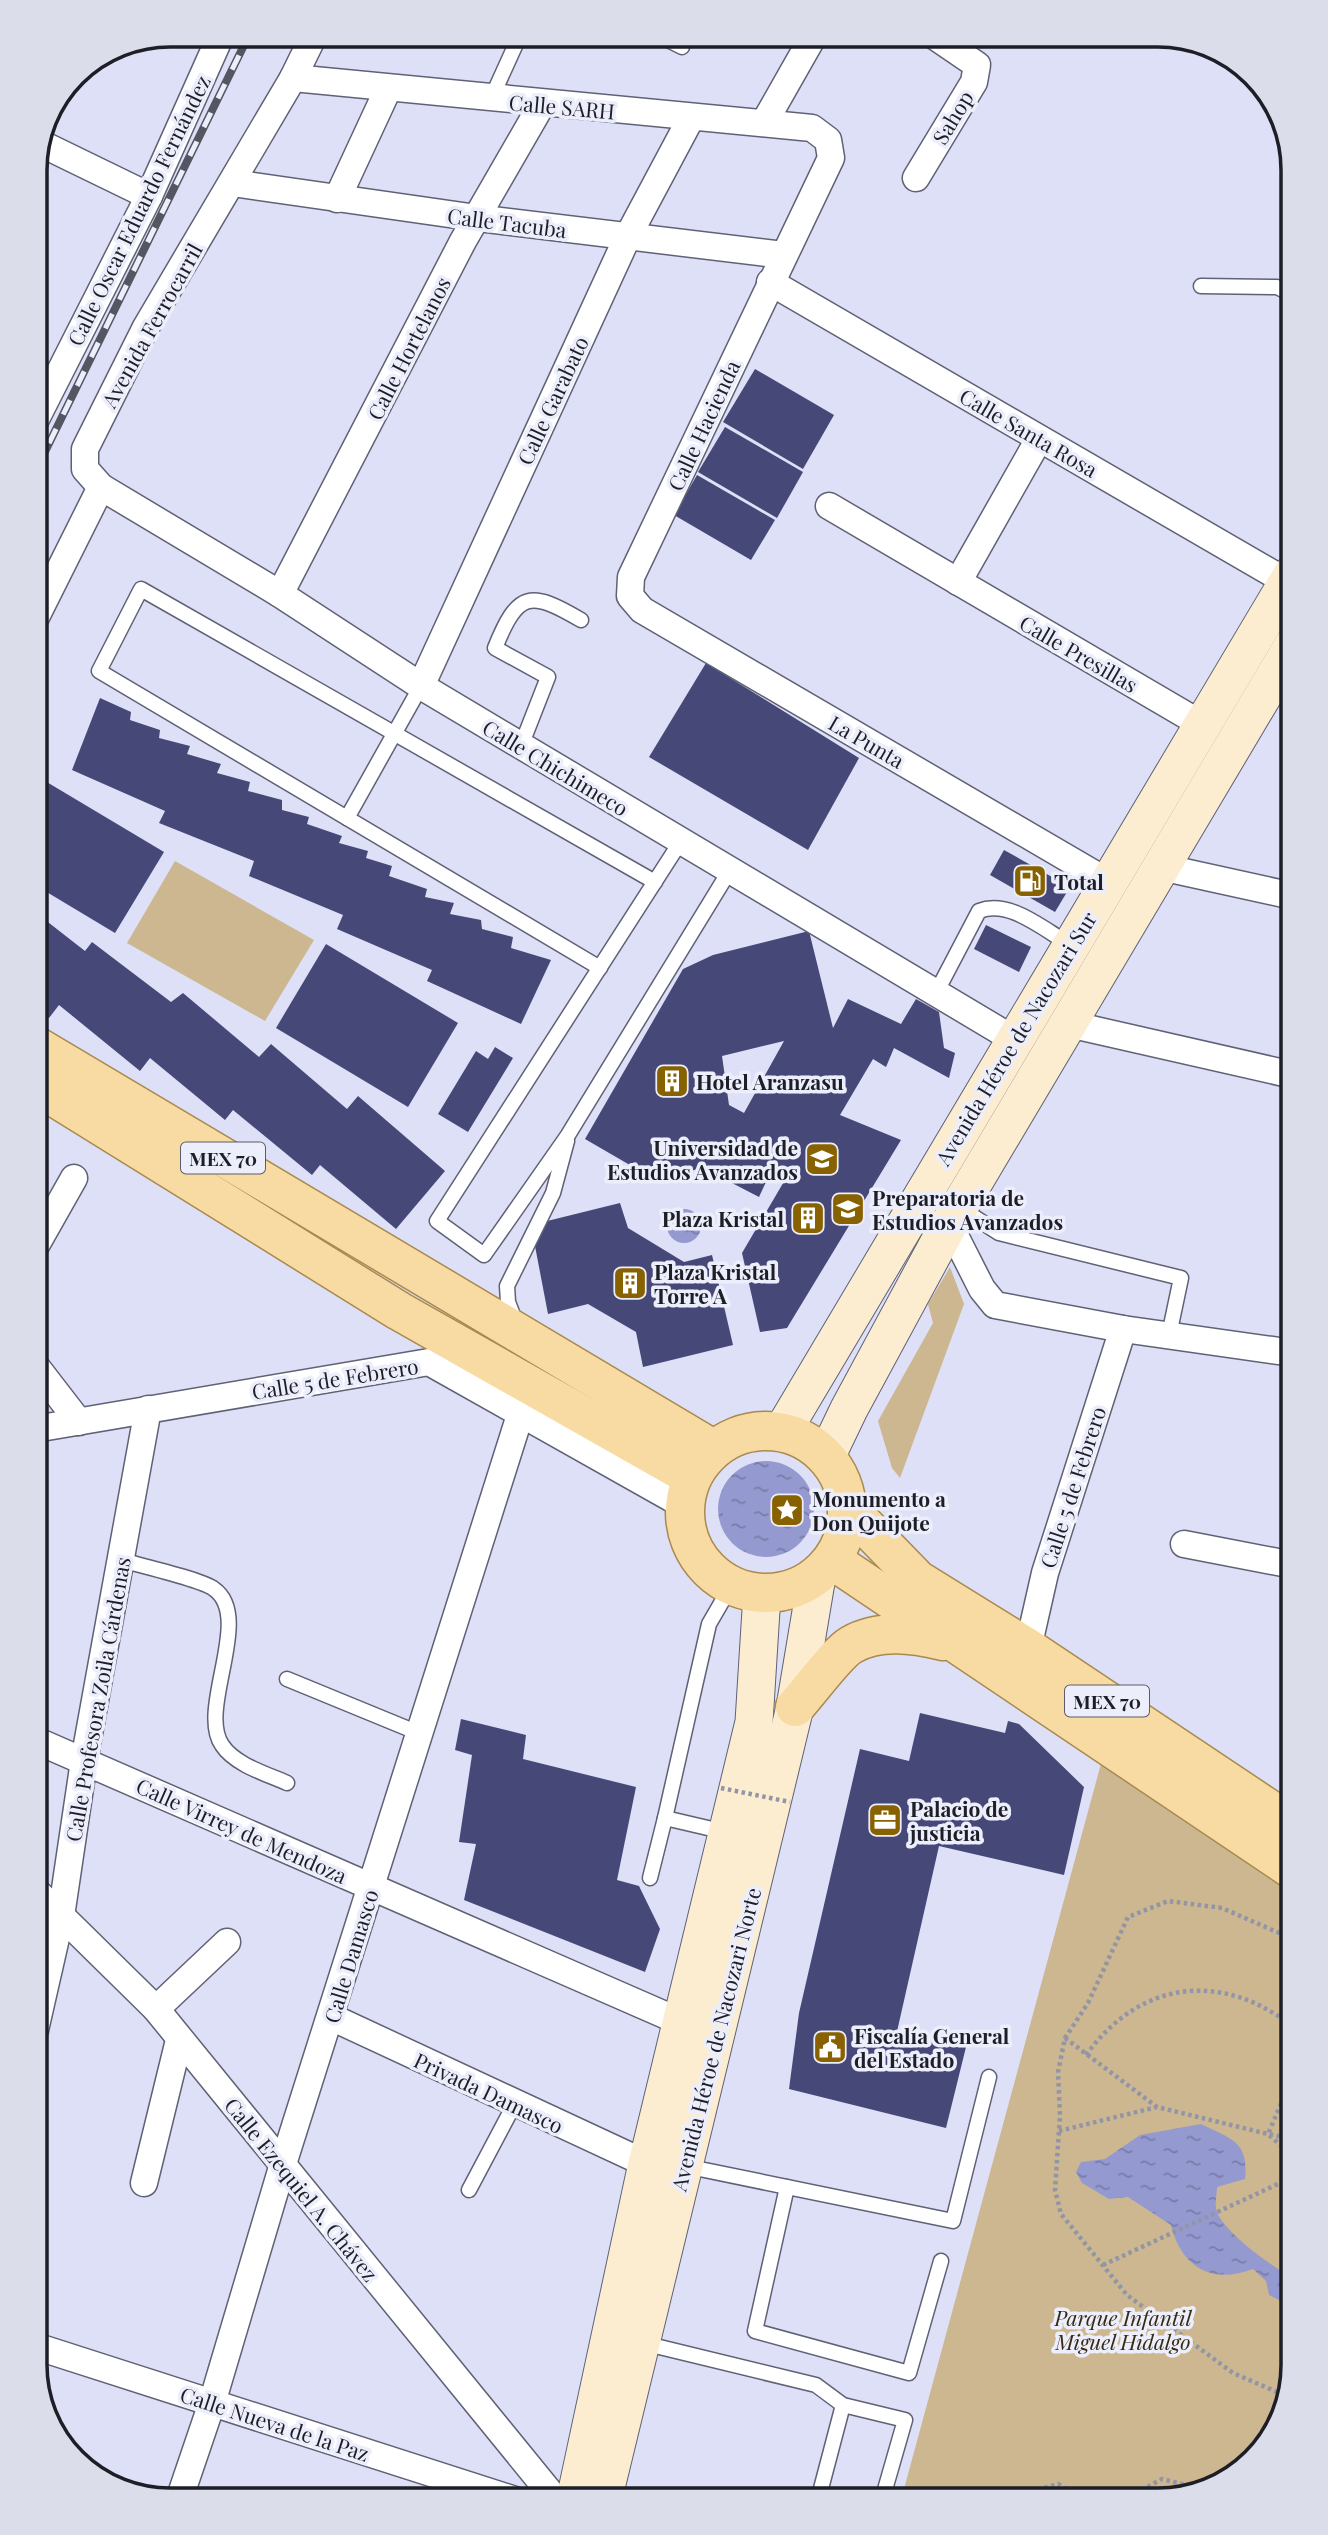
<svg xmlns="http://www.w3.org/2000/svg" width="1328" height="2535" font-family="'Playfair Display',serif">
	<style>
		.green { fill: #ccb790 }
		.water { fill: url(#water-ripples) }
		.building { fill: #464878; fill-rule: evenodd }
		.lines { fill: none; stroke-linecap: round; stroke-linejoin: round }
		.lane-casing { stroke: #5f6175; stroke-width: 17 }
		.street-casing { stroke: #5f6175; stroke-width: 29 }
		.secondary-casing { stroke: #5f6175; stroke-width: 39 }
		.primary-casing { stroke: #a9894e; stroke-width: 41 }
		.path { stroke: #9295a6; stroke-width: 4.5; stroke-dasharray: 3.5 3.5; stroke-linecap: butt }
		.lane { stroke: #fff; stroke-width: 14 }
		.street { stroke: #fff; stroke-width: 26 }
		.secondary { stroke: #fcedd0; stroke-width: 37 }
		.primary { stroke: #f8dba2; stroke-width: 38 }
		.rail-casing { stroke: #545662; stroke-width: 8 }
		.rail { stroke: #eceefc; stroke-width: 5; stroke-dasharray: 16; stroke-linecap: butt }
		.path-bridge { stroke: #9295a6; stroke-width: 4.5; stroke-dasharray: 3.5 3.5; stroke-linecap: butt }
		.labels { text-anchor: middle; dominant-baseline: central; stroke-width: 7; stroke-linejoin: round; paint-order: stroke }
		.shield { fill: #eceefc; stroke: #5b5c66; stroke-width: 2 }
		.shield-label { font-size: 19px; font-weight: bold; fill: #1d1e26 }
		.street-label { font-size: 21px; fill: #1d1e26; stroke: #eceefc }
		.poi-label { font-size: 21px; font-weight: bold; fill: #1d1e26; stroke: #eceefc; text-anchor: start }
		.park-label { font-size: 21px; font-style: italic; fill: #372a10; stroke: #eceefc }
		.rim { fill: none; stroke: #1d1e26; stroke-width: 3.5 }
	</style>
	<defs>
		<pattern id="water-ripples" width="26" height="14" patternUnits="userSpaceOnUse" patternTransform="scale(1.75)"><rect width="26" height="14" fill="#9499cf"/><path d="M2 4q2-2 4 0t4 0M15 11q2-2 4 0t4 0" fill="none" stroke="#787ca8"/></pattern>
	</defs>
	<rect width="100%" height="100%" fill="#dde0f7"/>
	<!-- green -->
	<g class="green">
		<path d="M 175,861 L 314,940 L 265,1021 L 127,943 Z"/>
		<path d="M 950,1267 L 964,1304 L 900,1478 L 892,1468 L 878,1421 L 933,1323 L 928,1304 Z"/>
		<path d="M 1102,1760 L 1293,1890 L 1293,2365 L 1270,2439 L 1210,2490 L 1157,2500 L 901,2500 Z"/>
	</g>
	<!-- water -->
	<g class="water">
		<circle cx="684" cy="1226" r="17"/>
		<circle cx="766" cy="1509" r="48"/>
		<path d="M 1201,2124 C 1231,2139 1249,2141 1245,2179 L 1217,2187 C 1217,2193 1215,2202 1216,2209 C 1221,2231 1273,2267 1293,2278 L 1293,2307 L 1269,2295 L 1266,2281 L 1253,2269 C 1212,2285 1181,2267 1171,2225 L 1128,2197 L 1109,2199 L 1082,2183 L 1076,2172 L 1081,2162 L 1105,2159 L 1140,2135 Z"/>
	</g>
	<!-- building -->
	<g class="building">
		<path d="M 755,369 L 834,415 L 803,469 L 723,422 Z"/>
		<path d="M 725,427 L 803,472 L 777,518 L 698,472 Z"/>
		<path d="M 697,475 L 775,520 L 751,560 L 674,515 Z"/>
		<path d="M 706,663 L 859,758 L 808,850 L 649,757 Z"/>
		<path d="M 100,698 L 131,712 L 130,720 L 160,730 L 159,738 L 190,746 L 187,754 L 221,764 L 217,773 L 250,782 L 248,791 L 282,800 L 282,810 L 309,817 L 307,824 L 342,836 L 339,843 L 368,851 L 366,858 L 392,866 L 389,876 L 427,889 L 425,897 L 454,903 L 450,914 L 481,920 L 482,929 L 513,937 L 511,948 L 551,960 L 521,1024 L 427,981 L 432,970 L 337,929 L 343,915 L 249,876 L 254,861 L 159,823 L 165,811 L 72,770 Z"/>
		<path d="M 35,775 L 164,852 L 115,933 L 35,885 Z"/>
		<path d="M 1004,850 L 1070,887 L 1055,912 L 990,875 Z"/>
		<path d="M 35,912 L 85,951 L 92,942 L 171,1002 L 183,993 L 259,1057 L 271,1044 L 347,1109 L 358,1096 L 445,1171 L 396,1229 L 320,1165 L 312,1175 L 233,1110 L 225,1120 L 150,1058 L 140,1071 L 59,1005 L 49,1018 L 35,1007 Z"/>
		<path d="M 986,925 L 1031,947 L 1019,972 L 974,949 Z"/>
		<path d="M 809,931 L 833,1028 L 848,999 L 901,1024 L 916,999 L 939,1012 L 944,1048 L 955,1053 L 949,1078 L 894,1048 L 886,1067 L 873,1059 L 840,1115 L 901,1140 L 787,1328 L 760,1332 L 742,1253 L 789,1173 L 773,1167 L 759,1197 L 703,1168 L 654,1179 L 585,1139 L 683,969 L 713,955 ZM 784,1041 L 744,1113 L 729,1105 L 722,1056 Z"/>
		<path d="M 326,944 L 458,1023 L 408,1107 L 276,1028 Z"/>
		<path d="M 495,1047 L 513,1058 L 468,1132 L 438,1114 L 476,1051 L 488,1059 Z"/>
		<path d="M 620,1203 L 628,1228 L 684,1262 L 712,1255 L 733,1345 L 643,1367 L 636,1332 L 588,1304 L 548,1314 L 531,1225 Z"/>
		<path d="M 920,1713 L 1005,1733 L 1008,1721 L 1019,1724 L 1084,1787 L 1064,1875 L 939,1846 L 896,2036 L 966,2047 L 946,2128 L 789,2089 L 799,2013 L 860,1749 L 909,1761 Z"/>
		<path d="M 461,1719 L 526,1735 L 523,1759 L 636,1787 L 617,1880 L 639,1886 L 660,1929 L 645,1972 L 464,1900 L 476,1844 L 459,1842 L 472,1755 L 455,1750 Z"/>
	</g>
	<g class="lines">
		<!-- lane casing -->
		<g class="lane-casing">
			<g id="lane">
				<path d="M 658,35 L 682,47"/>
				<path d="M 377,38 L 378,35"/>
				<path d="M 491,99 L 520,35"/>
				<path d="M 1201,286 L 1277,287 L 1293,295"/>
				<path d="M 521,746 L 548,677 L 495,648 C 518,591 530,590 581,620"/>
				<path d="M 347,818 L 421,686"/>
				<path d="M 681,841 L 437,1221 L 484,1255 L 568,1135 L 730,870"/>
				<path d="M 600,968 L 99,671 L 141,589 L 655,882"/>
				<path d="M 936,993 L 979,911 C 1010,899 1044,930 1071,945"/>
				<path d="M 960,1208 L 999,1233 L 1181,1278 L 1169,1335"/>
				<path d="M 516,1323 L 508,1302 L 507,1286 L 553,1193 L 567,1141"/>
				<path d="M 121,1560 C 139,1565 203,1580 214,1589 C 254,1617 197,1709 222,1745 C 235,1765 267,1774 287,1783"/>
				<path d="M 287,1679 L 421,1734"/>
				<path d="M 665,1818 L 709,1624 L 731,1586"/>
				<path d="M 650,1878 L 665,1818 L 725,1832"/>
				<path d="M 685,2166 L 953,2221 L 989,2077"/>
				<path d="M 787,2187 L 755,2331 L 909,2373 L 941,2261"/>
				<path d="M 469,2190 L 514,2105"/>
				<path d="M 643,2343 L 816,2385 L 843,2405 L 905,2420 L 882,2500"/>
				<path d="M 818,2500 L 843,2405"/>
			</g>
		</g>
		<!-- street casing -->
		<g class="street-casing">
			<g id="street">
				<path d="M 314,35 L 293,78 L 146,327 L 85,449 L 85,469 L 101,487 L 280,594 L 421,686 L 1015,1040"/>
				<path d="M 293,78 L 812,128 L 828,140 L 831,158 L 631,577 L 630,596 L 642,610 L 1108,882"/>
				<path d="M 764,123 L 814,35"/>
				<path d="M 40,143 L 149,196"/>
				<path d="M 916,178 L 974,82 L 977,65 L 933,35"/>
				<path d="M 232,183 L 477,218 L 783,255"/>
				<path d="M 337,199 L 388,89"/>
				<path d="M 770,282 L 1287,582"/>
				<path d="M 35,421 L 149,196 L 221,35"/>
				<path d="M 829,506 L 1201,724"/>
				<path d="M 958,582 L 1039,439"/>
				<path d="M 280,594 L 463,241 L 542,104"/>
				<path d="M 35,619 L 101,487"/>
				<path d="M 421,686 L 627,238 L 691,118"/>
				<path d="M 1161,867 L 1293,896"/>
				<path d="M 1069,1024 L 1293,1075"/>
				<path d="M 949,1224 L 982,1289 L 995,1305 L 1123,1329 L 1293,1353"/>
				<path d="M 35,1247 L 74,1178"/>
				<path d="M 35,1365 L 79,1422"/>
				<path d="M 35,1429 L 429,1362 L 685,1506"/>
				<path d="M 1184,1544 L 1293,1565"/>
				<path d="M 1028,1648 L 1045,1573 L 1123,1329"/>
				<path d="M 35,1740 L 681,2022"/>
				<path d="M 35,1890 L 156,2009 L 556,2500"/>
				<path d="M 156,2009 L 227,1942"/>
				<path d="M 331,2017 L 647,2164"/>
				<path d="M 35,2030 L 61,1916 L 84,1761 L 148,1409"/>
				<path d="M 144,2183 L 179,2040"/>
				<path d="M 35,2346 L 515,2500"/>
				<path d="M 179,2500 L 212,2403 L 283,2164 L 521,1412"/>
			</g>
		</g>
		<!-- secondary casing -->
		<g class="secondary-casing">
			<g id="secondary">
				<path d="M 782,1432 L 1293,573"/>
				<path d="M 826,1457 L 849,1409 L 949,1224 L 1293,645"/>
				<path d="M 575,2500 L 647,2164 L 754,1722 L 762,1594"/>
				<path d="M 603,2500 L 795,1707 L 817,1576"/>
			</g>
		</g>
		<!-- primary casing -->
		<g class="primary-casing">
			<g id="primary">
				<path d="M 35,1045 L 713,1449"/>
				<path d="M 35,1085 L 399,1311 L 692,1477"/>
				<circle cx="766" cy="1512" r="81"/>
				<path d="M 847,1507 L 918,1580 L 1028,1648 L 1293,1825"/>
				<path d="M 832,1560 L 1293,1870"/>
				<path d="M 795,1707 C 808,1693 837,1653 851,1645 C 879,1629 913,1634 943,1641"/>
			</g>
		</g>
		<!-- path -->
		<g class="path">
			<path d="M 1065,2038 L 1157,2107"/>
			<path d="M 1086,2055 C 1126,2000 1184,1975 1250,2001 C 1265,2007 1279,2017 1293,2024"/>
			<path d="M 1059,2131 L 1157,2107 L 1268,2134 L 1293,2076"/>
			<path d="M 1293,2156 L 1268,2134 L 1293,2139"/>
			<path d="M 1103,2265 L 1293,2177"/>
			<path d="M 1284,2395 L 1233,2373 L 1127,2295 L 1061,2214 L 1055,2190 L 1060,2116 L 1058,2072 L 1065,2038 L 1088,2003 L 1128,1917 L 1168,1901 L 1222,1908 L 1293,1939"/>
			<path d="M 1039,2500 L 1043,2488 L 1058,2484 L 1072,2492 L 1073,2500"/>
			<path d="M 1080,2500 L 1098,2492 L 1122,2500"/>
			<path d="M 1131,2500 L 1146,2497"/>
			<path d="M 1149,2500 L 1146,2497 L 1149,2486 L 1162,2479 L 1182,2484 L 1188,2494"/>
		</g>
		<!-- lane -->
		<use href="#lane" class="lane"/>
		<!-- street -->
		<use href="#street" class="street"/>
		<!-- secondary -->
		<use href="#secondary" class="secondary"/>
		<!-- primary -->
		<use href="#primary" class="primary"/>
		<!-- rail casing -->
		<g class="rail-casing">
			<path id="rail" d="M 35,472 L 249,35"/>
		</g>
		<!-- rail -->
		<use href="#rail" class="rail"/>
		<!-- path-bridge -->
		<path class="path-bridge" d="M 721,1788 L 790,1802"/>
	</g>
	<!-- icons -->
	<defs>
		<g id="fuel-square" transform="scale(1.75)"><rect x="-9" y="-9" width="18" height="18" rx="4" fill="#886200" stroke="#eceefc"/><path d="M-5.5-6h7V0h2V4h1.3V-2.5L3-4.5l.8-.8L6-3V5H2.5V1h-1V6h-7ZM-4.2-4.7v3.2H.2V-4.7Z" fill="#fff"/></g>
		<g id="building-square" transform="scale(1.75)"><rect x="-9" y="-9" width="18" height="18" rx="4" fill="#886200" stroke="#eceefc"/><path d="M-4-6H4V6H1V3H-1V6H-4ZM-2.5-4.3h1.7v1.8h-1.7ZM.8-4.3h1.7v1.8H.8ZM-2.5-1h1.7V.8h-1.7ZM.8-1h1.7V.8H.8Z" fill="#fff"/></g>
		<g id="university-square" transform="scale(1.75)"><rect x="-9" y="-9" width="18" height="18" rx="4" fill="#886200" stroke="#eceefc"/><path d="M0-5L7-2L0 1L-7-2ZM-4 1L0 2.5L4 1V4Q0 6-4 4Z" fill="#fff"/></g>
		<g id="sight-square" transform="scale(1.75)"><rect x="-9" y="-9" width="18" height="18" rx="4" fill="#886200" stroke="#eceefc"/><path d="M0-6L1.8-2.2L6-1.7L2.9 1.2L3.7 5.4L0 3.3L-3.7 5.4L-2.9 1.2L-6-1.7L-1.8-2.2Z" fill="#fff"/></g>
		<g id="office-square" transform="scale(1.75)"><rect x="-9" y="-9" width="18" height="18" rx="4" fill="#886200" stroke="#eceefc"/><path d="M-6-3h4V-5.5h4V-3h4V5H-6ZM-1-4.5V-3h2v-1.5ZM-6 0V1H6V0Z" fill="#fff"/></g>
		<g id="civic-square" transform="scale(1.75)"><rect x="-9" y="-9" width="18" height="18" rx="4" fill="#886200" stroke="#eceefc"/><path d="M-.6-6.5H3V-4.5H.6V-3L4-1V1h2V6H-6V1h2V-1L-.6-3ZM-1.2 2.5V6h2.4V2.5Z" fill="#fff"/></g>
	</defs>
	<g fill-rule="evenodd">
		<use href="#fuel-square" x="1030" y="881"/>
		<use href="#building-square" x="672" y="1081"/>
		<use href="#university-square" x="822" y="1159"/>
		<use href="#university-square" x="848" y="1209"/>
		<use href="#building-square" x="808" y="1218"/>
		<use href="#building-square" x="630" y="1283"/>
		<use href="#sight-square" x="787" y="1510"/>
		<use href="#office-square" x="885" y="1820"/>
		<use href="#civic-square" x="830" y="2047"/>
	</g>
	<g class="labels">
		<!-- shield labels -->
		<g class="shield">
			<rect x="181" y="1142.5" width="84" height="31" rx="5"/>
			<rect x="1065" y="1685.5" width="84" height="31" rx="5"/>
		</g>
		<g class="shield-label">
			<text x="223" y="1158">MEX 70</text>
			<text x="1107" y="1701">MEX 70</text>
		</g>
		<!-- street labels -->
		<g class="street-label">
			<text transform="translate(562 106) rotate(5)">Calle SARH</text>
			<text transform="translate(952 117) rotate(-59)">Sahop</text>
			<text transform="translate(138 210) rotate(-64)">Calle Oscar Eduardo Fernández</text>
			<text transform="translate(507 222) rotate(7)">Calle Tacuba</text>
			<text transform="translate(151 325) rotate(-61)">Avenida Ferrocarril</text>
			<text transform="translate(408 348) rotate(-63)">Calle Hortelanos</text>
			<text transform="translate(552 400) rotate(-65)">Calle Garabato</text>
			<text transform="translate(703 425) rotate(-65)">Calle Hacienda</text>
			<text transform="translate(1029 432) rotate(30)">Calle Santa Rosa</text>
			<text transform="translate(1079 653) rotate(30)">Calle Presillas</text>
			<text transform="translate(867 741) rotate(30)">La Punta</text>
			<text transform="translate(556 767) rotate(31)">Calle Chichimeco</text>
			<text transform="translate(1015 1038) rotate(-59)">Avenida Héroe de Nacozari Sur</text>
			<text transform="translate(335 1378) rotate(-9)">Calle 5 de Febrero</text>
			<text transform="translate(1072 1487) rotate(-72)">Calle 5 de Febrero</text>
			<text transform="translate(97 1699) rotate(-80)">Calle Profesora Zoila Cárdenas</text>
			<text transform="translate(242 1830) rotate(24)">Calle Virrey de Mendoza</text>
			<text transform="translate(350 1956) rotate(-73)">Calle Damasco</text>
			<text transform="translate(715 2039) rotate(-76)">Avenida Héroe de Nacozari Norte</text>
			<text transform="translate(489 2092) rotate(25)">Privada Damasco</text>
			<text transform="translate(302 2189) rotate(51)">Calle Ezequiel A. Chávez</text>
			<text transform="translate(275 2423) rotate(18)">Calle Nueva de la Paz</text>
		</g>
		<!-- poi labels -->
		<g class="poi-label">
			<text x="1054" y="881">Total</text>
			<text x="696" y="1081">Hotel Aranzasu</text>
			<text x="798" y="1147" text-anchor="end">Universidad de<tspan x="798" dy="24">Estudios Avanzados</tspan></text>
			<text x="872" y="1197">Preparatoria de<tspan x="872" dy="24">Estudios Avanzados</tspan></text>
			<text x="784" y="1218" text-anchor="end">Plaza Kristal</text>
			<text x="654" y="1271">Plaza Kristal<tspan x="654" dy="24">Torre A</tspan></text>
			<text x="812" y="1498">Monumento a<tspan x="812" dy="24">Don Quijote</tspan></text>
			<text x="910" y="1808">Palacio de<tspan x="910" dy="24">justicia</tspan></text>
			<text x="854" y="2035">Fiscalía General<tspan x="854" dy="24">del Estado</tspan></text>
		</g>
		<!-- park labels -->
		<g class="park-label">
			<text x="1123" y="2317">Parque Infantil<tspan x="1123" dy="24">Miguel Hidalgo</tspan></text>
		</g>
	</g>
	<!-- crop -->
	<path d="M0 0H1328V2535H0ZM170 47H1158A123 123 0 0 1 1281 170V2365A123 123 0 0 1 1158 2488H170A123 123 0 0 1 47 2365V170A123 123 0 0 1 170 47Z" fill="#dbddeb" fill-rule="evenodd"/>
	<path class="rim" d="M170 47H1158A123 123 0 0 1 1281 170V2365A123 123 0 0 1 1158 2488H170A123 123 0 0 1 47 2365V170A123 123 0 0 1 170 47Z"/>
</svg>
